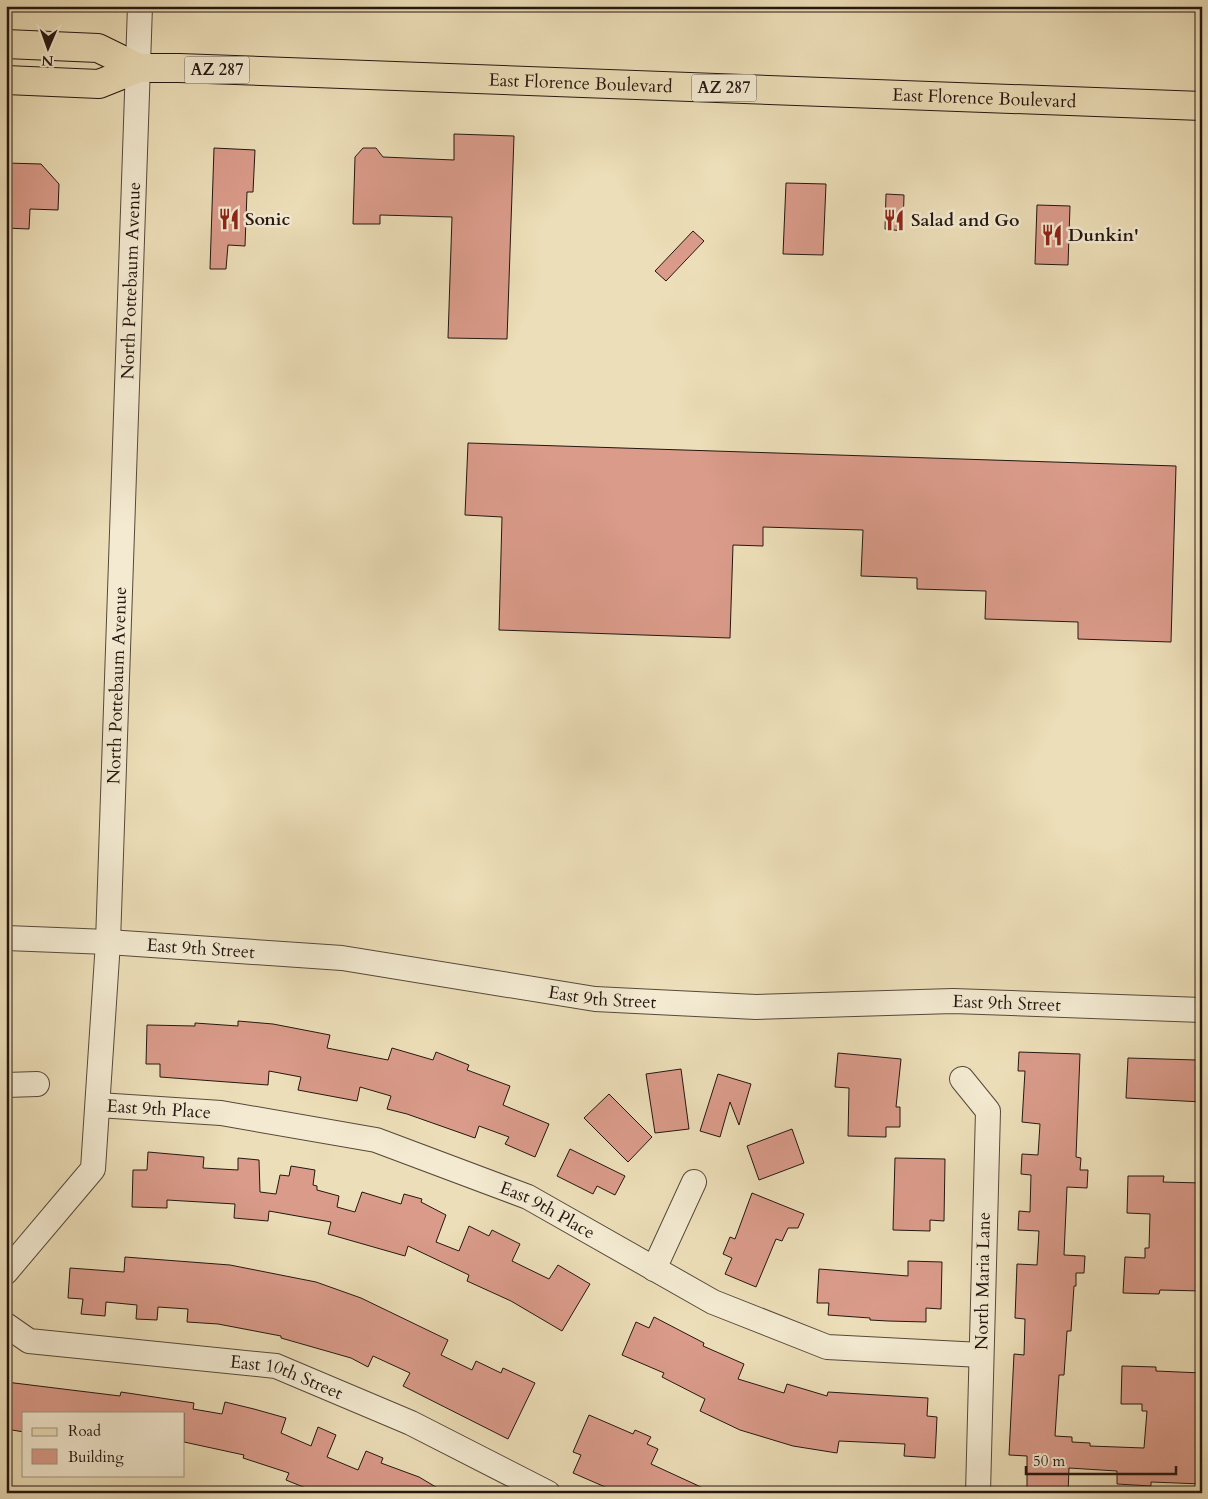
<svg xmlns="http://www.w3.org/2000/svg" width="1208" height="1499" font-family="Cardo,serif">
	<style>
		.building { fill: #da9b8a; stroke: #241710 }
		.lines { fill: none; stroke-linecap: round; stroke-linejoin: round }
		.minor-casing { stroke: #56493a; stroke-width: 26 }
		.major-casing { stroke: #241710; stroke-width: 30 }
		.minor { stroke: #f3ead1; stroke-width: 24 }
		.major { stroke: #ecdeb8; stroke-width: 28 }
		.labels { text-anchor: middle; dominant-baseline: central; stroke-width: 5; stroke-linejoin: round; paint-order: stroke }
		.shield { fill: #f3ead1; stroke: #62564a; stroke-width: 1 }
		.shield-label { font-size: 16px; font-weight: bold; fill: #241710 }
		.street-label { font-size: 18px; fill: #241710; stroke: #f3ead1 }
		.poi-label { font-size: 18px; font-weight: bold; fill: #241710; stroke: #f3ead1; text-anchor: start }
	</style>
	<rect width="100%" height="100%" fill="#ecdeb8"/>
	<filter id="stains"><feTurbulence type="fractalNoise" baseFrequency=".004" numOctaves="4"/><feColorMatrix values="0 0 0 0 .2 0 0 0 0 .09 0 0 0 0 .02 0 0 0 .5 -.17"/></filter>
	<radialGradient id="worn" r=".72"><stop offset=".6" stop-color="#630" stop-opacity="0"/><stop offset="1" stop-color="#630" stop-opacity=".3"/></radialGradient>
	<!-- building -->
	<g class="building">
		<path d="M 454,134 L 514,136 L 507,339 L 448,338 L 452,217 L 380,215 L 380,224 L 353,224 L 355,157 L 363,148 L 376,148 L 383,157 L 454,160 Z"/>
		<path d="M 214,148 L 255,150 L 253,192 L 247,192 L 245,246 L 228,245 L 226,269 L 210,269 Z"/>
		<path d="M 6,163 L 41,164 L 59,184 L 58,210 L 30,209 L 29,229 L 6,228 Z"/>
		<path d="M 786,183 L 826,184 L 823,255 L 783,254 Z"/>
		<path d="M 886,194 L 904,195 L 903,231 L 885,229 Z"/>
		<path d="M 1037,205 L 1070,206 L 1068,265 L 1035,264 Z"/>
		<path d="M 693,231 L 704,241 L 666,281 L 655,271 Z"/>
		<path d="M 468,443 L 1176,466 L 1171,642 L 1078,639 L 1078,622 L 985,619 L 986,591 L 917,589 L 917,578 L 861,576 L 863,530 L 763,527 L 763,546 L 733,545 L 730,638 L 499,630 L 502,517 L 465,515 Z"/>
		<path d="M 238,1021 L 273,1024 L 330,1035 L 327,1048 L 388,1060 L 392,1048 L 433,1060 L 436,1052 L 469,1065 L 467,1070 L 510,1086 L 503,1105 L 549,1124 L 535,1157 L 505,1144 L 509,1137 L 479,1126 L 475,1138 L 407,1114 L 387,1109 L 391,1096 L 360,1087 L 357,1101 L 298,1090 L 301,1077 L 269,1071 L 268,1085 L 160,1077 L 160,1064 L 146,1064 L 147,1025 L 195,1026 L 195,1023 L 238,1026 Z"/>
		<path d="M 1019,1052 L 1080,1054 L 1076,1157 L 1081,1158 L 1080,1170 L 1088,1170 L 1087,1188 L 1067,1187 L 1064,1255 L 1085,1256 L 1084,1273 L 1076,1273 L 1076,1286 L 1074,1286 L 1071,1331 L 1067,1331 L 1064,1375 L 1059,1375 L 1055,1436 L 1072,1437 L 1072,1442 L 1090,1443 L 1090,1446 L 1144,1448 L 1147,1411 L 1142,1411 L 1142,1404 L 1121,1404 L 1122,1366 L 1156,1367 L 1156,1371 L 1202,1373 L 1202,1484 L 1151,1482 L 1151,1486 L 1117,1484 L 1117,1471 L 1069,1468 L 1068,1493 L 1027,1493 L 1027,1456 L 1009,1455 L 1014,1354 L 1024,1355 L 1025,1319 L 1015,1318 L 1017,1264 L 1037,1265 L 1039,1231 L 1018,1230 L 1019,1211 L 1030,1212 L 1031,1175 L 1021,1174 L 1022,1154 L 1038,1155 L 1040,1124 L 1022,1122 L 1025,1071 L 1018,1071 Z"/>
		<path d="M 838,1053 L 901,1059 L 896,1107 L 900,1107 L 900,1127 L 886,1127 L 886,1137 L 848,1136 L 849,1088 L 835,1087 Z"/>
		<path d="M 1128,1058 L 1197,1060 L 1196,1069 L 1202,1070 L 1202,1102 L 1126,1098 Z"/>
		<path d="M 681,1069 L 689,1129 L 655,1133 L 646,1074 Z"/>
		<path d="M 718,1074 L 751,1084 L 739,1125 L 730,1102 L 720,1137 L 700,1131 Z"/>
		<path d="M 609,1094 L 652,1137 L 628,1162 L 584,1118 Z"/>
		<path d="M 792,1129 L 804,1163 L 759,1180 L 747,1146 Z"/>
		<path d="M 570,1149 L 625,1176 L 615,1195 L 597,1186 L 593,1194 L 557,1176 Z"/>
		<path d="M 148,1152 L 204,1157 L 203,1168 L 238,1170 L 238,1158 L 259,1160 L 260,1192 L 276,1194 L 280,1175 L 289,1176 L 291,1166 L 315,1170 L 313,1185 L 317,1186 L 317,1190 L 339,1196 L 337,1207 L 355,1212 L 362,1192 L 401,1204 L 404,1194 L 422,1199 L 421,1202 L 446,1215 L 436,1242 L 459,1251 L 469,1226 L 489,1236 L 492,1230 L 520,1244 L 512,1261 L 549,1279 L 558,1265 L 590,1284 L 562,1331 L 511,1301 L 467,1281 L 469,1275 L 408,1246 L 405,1256 L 328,1234 L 331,1222 L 269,1211 L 268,1221 L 234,1218 L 235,1204 L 167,1200 L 167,1208 L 132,1207 L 133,1170 L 147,1170 Z"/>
		<path d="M 895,1158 L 945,1159 L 944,1221 L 930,1220 L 930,1231 L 893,1230 Z"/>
		<path d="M 1128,1176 L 1164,1176 L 1163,1182 L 1202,1183 L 1202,1291 L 1160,1290 L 1159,1294 L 1123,1293 L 1125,1257 L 1145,1258 L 1145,1248 L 1149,1248 L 1150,1214 L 1127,1213 Z"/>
		<path d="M 752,1193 L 804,1214 L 798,1228 L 788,1228 L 782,1241 L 776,1239 L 756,1287 L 725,1274 L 732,1258 L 723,1254 L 730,1237 L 735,1239 Z"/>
		<path d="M 125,1257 L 230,1265 L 316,1282 L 361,1298 L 448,1340 L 441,1355 L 472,1370 L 476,1361 L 501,1373 L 503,1368 L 535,1383 L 508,1439 L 403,1386 L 410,1373 L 373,1356 L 368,1367 L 351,1358 L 281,1338 L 281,1336 L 218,1324 L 187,1322 L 188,1309 L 158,1307 L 157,1320 L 136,1319 L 137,1305 L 106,1302 L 105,1316 L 81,1314 L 83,1299 L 68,1298 L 70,1268 L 124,1272 Z"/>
		<path d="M 908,1261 L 942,1262 L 941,1309 L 926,1308 L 926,1322 L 888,1321 L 870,1320 L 870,1318 L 828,1315 L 829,1303 L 817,1303 L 819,1269 L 908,1276 Z"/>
		<path d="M 654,1317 L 704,1343 L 703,1346 L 744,1364 L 738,1379 L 784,1393 L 787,1384 L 827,1396 L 828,1392 L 928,1398 L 927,1416 L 937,1417 L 935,1458 L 904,1456 L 905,1444 L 839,1441 L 837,1453 L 793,1446 L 740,1430 L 700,1411 L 705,1399 L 662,1377 L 664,1373 L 622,1355 L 636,1322 L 649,1328 Z"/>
		<path d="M 6,1382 L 120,1396 L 121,1392 L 194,1403 L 193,1409 L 222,1414 L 225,1402 L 254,1409 L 286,1418 L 281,1433 L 311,1446 L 318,1427 L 336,1435 L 327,1457 L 358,1470 L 366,1451 L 383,1458 L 381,1463 L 419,1477 L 446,1493 L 318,1493 L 286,1480 L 289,1473 L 243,1458 L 244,1455 L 184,1442 L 184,1413 L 24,1413 L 24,1432 L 6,1429 Z"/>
		<path d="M 589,1415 L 633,1434 L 635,1430 L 651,1437 L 647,1444 L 658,1449 L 651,1464 L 714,1493 L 619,1493 L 573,1473 L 581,1455 L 573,1452 Z"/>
	</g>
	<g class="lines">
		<!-- minor casing -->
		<g class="minor-casing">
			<g id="minor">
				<path id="s1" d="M 6,938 L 108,942 L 342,958 L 595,999 L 756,1007 L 953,1001 L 1202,1010"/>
				<path d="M 962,1079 L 988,1111 L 978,1493"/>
				<path d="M 6,1085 L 37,1084"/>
				<path id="s2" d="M 98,1105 L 221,1113 L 376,1140 L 528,1197 L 713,1302 L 827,1347 L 981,1355"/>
				<path d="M 654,1269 L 694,1182"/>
				<path id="s3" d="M 6,1272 L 93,1169 L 108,942 L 140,6"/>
				<path id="s4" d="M 6,1325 L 29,1341 L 276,1366 L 411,1423 L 548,1493"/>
			</g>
		</g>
		<!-- major casing -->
		<g class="major-casing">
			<g id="major">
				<path d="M 6,44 L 98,48 L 139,68"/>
				<path id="s5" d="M 6,80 L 99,84 L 139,68 L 179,68 L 1202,106"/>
			</g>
		</g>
		<!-- minor -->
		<use href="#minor" class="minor"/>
		<!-- major -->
		<use href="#major" class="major"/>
	</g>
	<!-- icons -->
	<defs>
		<g id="restaurant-bare" transform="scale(1.725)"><path d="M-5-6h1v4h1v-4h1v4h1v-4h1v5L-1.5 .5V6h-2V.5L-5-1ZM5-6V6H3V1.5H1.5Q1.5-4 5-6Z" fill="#8f2418" stroke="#f3ead1" stroke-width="2.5" paint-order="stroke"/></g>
	</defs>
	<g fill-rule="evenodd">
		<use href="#restaurant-bare" x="229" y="219"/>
		<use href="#restaurant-bare" x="894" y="220"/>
		<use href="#restaurant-bare" x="1052" y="235"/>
	</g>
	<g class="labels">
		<!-- shield labels -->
		<g class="shield">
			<rect x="184.5" y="56.5" width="65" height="27" rx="4"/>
			<rect x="691.5" y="74.5" width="65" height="27" rx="4"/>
		</g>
		<g class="shield-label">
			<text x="217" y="70">AZ 287</text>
			<text x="724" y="88">AZ 287</text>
		</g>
		<!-- street labels -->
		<g class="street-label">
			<text stroke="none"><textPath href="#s5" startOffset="578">East Florence Boulevard</textPath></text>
			<text stroke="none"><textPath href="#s5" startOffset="982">East Florence Boulevard</textPath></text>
			<text stroke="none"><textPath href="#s3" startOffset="1024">North Pottebaum Avenue</textPath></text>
			<text stroke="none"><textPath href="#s3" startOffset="619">North Pottebaum Avenue</textPath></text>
			<text stroke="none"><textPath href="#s1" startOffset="195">East 9th Street</textPath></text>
			<text stroke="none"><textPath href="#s1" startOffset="600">East 9th Street</textPath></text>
			<text stroke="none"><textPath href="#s1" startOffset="1005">East 9th Street</textPath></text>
			<text stroke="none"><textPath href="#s2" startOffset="61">East 9th Place</textPath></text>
			<text stroke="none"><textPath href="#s2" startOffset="466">East 9th Place</textPath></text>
			<text transform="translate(983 1281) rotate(-89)">North Maria Lane</text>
			<text stroke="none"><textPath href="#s4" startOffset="289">East 10th Street</textPath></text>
		</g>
		<!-- poi labels -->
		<g class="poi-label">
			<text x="245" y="219">Sonic</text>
			<text x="911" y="220">Salad and Go</text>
			<text x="1068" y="235">Dunkin'</text>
		</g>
	</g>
	<!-- margin -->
	<rect width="1208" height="1499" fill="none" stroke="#ecdeb8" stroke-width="25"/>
	<rect x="8" y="8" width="1193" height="1484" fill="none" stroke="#241710" stroke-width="2.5"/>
	<rect x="12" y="12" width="1183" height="1474" fill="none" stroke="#241710"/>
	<!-- legend -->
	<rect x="22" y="1412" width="162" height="65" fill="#f3ead1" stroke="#a09684"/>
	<rect x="32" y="1428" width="25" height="8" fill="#ecdeb8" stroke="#a09684"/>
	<text x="68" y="1436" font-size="15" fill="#241710">Road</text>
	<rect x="32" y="1449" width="25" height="15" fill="#da9b8a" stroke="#a09684"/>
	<text x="68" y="1462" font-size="15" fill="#241710">Building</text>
	<!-- north arrow -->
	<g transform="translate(48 48) rotate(182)" stroke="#f3ead1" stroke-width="4" paint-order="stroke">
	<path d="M0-4L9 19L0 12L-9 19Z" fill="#241710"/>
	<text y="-8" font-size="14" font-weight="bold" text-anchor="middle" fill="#241710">N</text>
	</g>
	<!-- scale -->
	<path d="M1026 1466v8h150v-8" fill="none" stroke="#241710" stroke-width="2.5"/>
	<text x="1033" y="1466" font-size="15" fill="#241710" stroke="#f3ead1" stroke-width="4" paint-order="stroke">50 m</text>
	<rect width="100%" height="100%" filter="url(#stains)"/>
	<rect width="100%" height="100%" fill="url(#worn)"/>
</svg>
